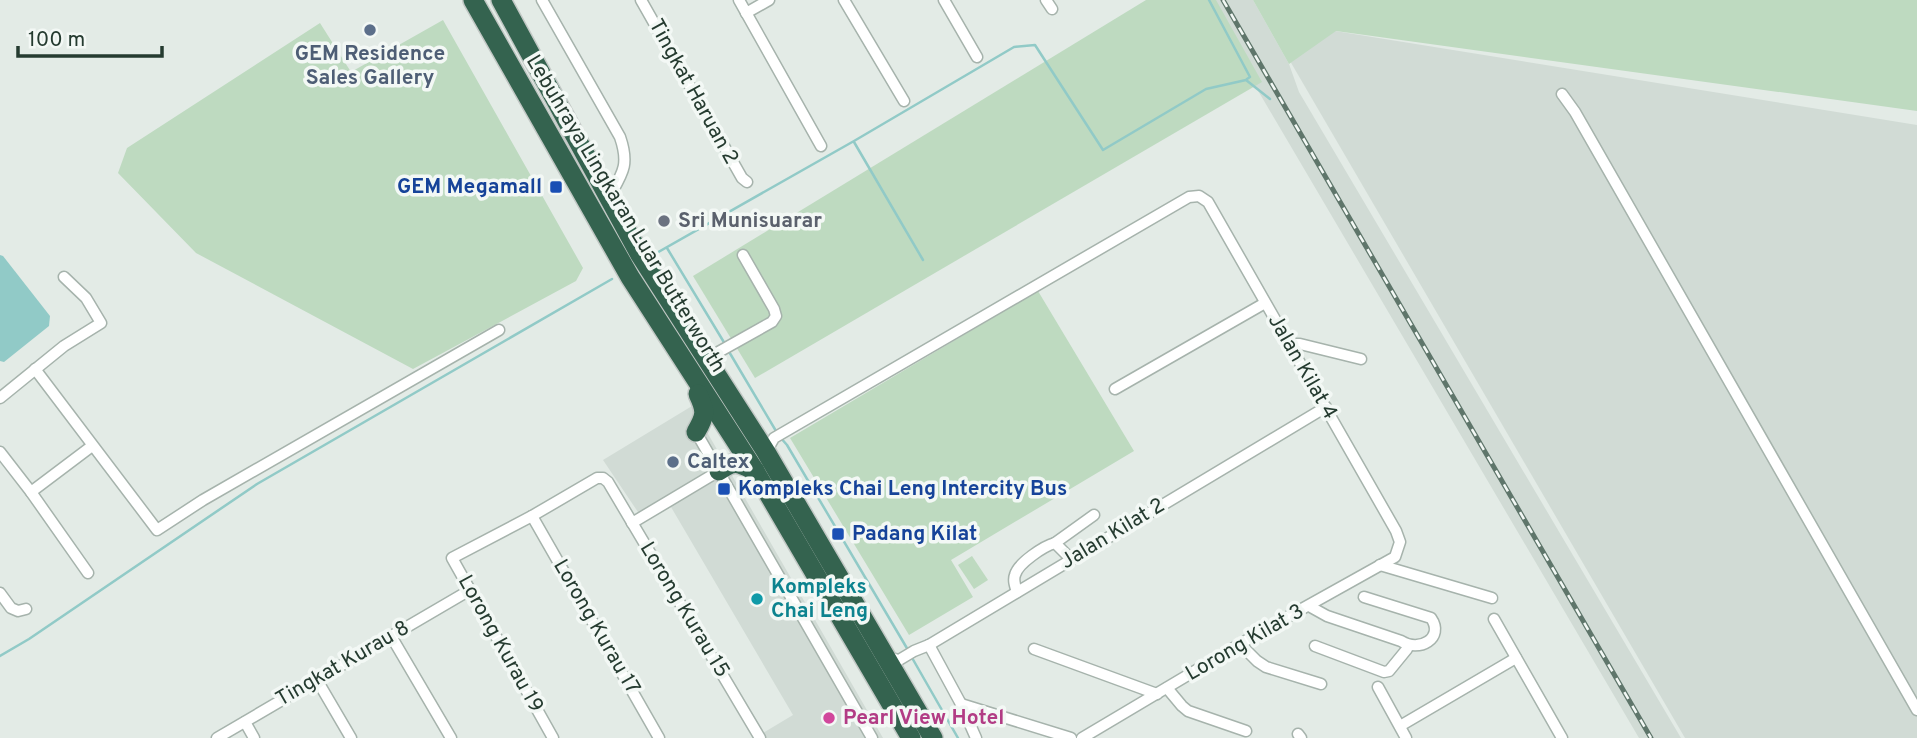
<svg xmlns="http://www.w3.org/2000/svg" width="1917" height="738" font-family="Overpass,sans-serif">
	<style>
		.built { fill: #d1dbd5 }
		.green { fill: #bedac0 }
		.water { fill: #91cac7 }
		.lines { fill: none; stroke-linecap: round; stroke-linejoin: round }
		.stream { stroke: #91cac7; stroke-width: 2.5 }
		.street-casing { stroke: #a6b3ac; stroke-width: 13 }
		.highway-casing { stroke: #c2c8c5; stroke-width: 22 }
		.street { stroke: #fff; stroke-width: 10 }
		.highway { stroke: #34634f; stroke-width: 19 }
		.rail-casing { stroke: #5f766b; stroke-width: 5 }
		.rail { stroke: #f3f8f5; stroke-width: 2.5; stroke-dasharray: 8; stroke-linecap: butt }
		.service-dot { fill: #5c6f8a; stroke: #f3f8f5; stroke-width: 2.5 }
		.transit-dot { fill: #1a4fb4; stroke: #f3f8f5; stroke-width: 2.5 }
		.worship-dot { fill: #6b7280; stroke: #f3f8f5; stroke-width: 2.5 }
		.culture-dot { fill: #0f9aa8; stroke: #f3f8f5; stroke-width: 2.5 }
		.hotel-dot { fill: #d1479c; stroke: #f3f8f5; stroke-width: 2.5 }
		.labels { text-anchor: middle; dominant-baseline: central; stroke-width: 7; stroke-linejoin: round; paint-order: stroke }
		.service-label { font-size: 21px; font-weight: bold; fill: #4e5e75; stroke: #f3f8f5 }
		.street-label { font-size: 21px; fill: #253b30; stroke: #f3f8f5 }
		.transit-label { font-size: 21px; font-weight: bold; fill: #164399; stroke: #f3f8f5; text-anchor: start }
		.worship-label { font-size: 21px; font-weight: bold; fill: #5b616d; stroke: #f3f8f5; text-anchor: start }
		.culture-label { font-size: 21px; font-weight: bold; fill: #0d838f; stroke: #f3f8f5; text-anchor: start }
		.hotel-label { font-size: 21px; font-weight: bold; fill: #b23c85; stroke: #f3f8f5; text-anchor: start }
	</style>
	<rect width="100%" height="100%" fill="#e3ebe6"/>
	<!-- built -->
	<g class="built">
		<path d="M 1209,0 L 1253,0 L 1289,64 L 1299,92 L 1681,738 L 1639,738 L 1250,77 Z"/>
		<path d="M 1335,31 L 1917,125 L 1917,738 L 1685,738 L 1290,61 Z"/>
		<path d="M 692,406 L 883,738 L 765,738 L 763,733 L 793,715 L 671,507 L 644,521 L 603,460 Z"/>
	</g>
	<!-- green -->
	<g class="green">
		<path d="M 1146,0 L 1216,0 L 1262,82 L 755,378 L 693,276 Z"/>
		<path d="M 1253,0 L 1917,0 L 1917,111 L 1336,31 L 1289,64 Z"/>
		<path d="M 443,20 L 583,268 L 576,281 L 413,369 L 196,253 L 118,173 L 127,148 L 320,23 L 351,72 Z"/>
		<path d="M 1038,291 L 1134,451 L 951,560 L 973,597 L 909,635 L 790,438 Z"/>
		<path d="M 972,556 L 988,580 L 974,589 L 958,565 Z"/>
	</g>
	<!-- water -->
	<path class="water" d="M 0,255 L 3,256 L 50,316 L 49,326 L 4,362 L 0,361 Z"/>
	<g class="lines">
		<!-- stream -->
		<g class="stream">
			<path d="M 1209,0 L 1250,77 L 1247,79"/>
			<path d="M 854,142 L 923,260"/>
			<path d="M 667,248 L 725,344"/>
			<path d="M 653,255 L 854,141 L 1014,47 L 1035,45 L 1103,150 L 1206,89 L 1246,80 L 1270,99"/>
			<path d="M 728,350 L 776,431"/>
			<path d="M 780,437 L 787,445 L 908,650"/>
			<path d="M 0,656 L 29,639 L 257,484 L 612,279"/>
			<path d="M 911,656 L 958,738"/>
		</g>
		<!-- street casing -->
		<g class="street-casing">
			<g id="street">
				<path d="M 542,0 L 620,137 C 630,166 622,174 608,199"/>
				<path d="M 641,0 L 742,178 L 747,182"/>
				<path d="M 739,0 L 821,146"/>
				<path d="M 844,0 L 904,101"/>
				<path d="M 944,0 L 977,57"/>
				<path d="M 1046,0 L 1052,9"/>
				<path d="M 746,13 L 769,0"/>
				<path d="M 1562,94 L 1575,112 L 1917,710"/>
				<path d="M 1289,344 L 1300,344 L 1361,359"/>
				<path d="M 706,359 L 772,322 L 776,316 L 774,309 L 743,255"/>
				<path d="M 35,369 L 157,530 L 203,500 L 499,330"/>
				<path d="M 1115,389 L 1265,303"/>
				<path d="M 0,398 L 64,346 L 101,323 L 86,298 L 64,277"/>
				<path d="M 696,432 L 872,738"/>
				<path d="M 0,452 L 31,492 L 88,573"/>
				<path d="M 766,452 L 774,438 L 1189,197 L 1199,196 L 1208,202 L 1396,531 L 1400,542 L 1395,557 L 1257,634 L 1082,738"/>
				<path d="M 31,492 L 92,446"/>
				<path d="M 532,516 L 659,738"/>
				<path d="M 632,523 L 719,471"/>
				<path d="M 1055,543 L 1094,515"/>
				<path d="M 1380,565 L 1492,598"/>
				<path d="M 1017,592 C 1015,586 1013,580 1015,575 C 1018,563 1044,546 1055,543 L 1071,559"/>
				<path d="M 0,593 L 11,608 L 18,611 L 26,609"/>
				<path d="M 1309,606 L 1327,616 L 1401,641 C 1419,653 1445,638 1431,618 L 1364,597"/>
				<path d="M 1494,619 L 1562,738"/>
				<path d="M 391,636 L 451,738"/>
				<path d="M 929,645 L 961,704 L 976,738"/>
				<path d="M 1241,645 L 1257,661 L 1266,667 L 1321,684"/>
				<path d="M 1315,646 L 1384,672 L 1389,671 L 1407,649 L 1407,645"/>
				<path d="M 1034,649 L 1157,694"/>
				<path d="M 887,657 L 899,660 L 914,651 L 929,645 L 1326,407"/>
				<path d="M 317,680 L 351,738"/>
				<path d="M 1378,687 L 1406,738"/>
				<path d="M 1167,688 L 1182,706 L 1188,711 L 1246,731"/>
				<path d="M 961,704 L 1071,738"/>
				<path d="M 245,722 L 254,738"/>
				<path d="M 1400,726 L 1516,658"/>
				<path d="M 1298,734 L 1301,738"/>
				<path d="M 217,738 L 470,590"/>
				<path d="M 553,738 L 452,558 L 532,516 L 597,478 L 603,478 L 608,482 L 760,738"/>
			</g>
		</g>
		<!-- highway casing -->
		<g class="highway-casing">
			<g id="highway">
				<path d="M 473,0 L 630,277 L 755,471 L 911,738"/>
				<path d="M 501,0 L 640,255 L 766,452 L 933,738"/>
				<path d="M 696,432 C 706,415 706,411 698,394"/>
				<path d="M 719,471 C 735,459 739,463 755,471"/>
			</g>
		</g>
		<!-- street -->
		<use href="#street" class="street"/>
		<!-- highway -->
		<use href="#highway" class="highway"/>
		<!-- rail casing -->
		<g class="rail-casing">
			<path id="rail" d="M 1223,0 L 1651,738"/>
		</g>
		<!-- rail -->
		<use href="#rail" class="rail"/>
	</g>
	<!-- markers -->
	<g class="service-dot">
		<circle cx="370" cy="30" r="7"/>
		<circle cx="673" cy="462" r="7"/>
	</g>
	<g class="transit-dot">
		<rect x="549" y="180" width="14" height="14" rx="3.5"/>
		<rect x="717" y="482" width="14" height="14" rx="3.5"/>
		<rect x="831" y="527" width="14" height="14" rx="3.5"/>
	</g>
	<circle class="worship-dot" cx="664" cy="221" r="7"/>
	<circle class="culture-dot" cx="757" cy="599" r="7"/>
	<circle class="hotel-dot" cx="829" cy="718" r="7"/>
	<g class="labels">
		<!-- service labels -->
		<g class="service-label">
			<text x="370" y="54">GEM Residence<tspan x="370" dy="24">Sales Gallery</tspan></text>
			<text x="687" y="462" text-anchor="start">Caltex</text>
		</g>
		<!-- street labels -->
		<g class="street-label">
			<text transform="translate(693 92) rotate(61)">Tingkat Haruan 2</text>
			<text transform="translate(625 214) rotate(59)">Lebuhraya Lingkaran Luar Butterworth</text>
			<text transform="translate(1302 367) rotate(60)">Jalan Kilat 4</text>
			<text transform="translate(1113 534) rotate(-31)">Jalan Kilat 2</text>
			<text transform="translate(684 610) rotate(59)">Lorong Kurau 15</text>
			<text transform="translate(596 627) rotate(60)">Lorong Kurau 17</text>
			<text transform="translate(1245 643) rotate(-30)">Lorong Kilat 3</text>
			<text transform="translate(500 644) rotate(61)">Lorong Kurau 19</text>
			<text transform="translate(343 664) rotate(-30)">Tingkat Kurau 8</text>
		</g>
		<!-- transit labels -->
		<g class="transit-label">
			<text x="542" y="187" text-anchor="end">GEM Megamall</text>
			<text x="738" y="489">Kompleks Chai Leng Intercity Bus</text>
			<text x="852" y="534">Padang Kilat</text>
		</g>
		<!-- worship labels -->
		<g class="worship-label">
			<text x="678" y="221">Sri Munisuarar</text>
		</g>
		<!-- culture labels -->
		<g class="culture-label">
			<text x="771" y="587">Kompleks<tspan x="771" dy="24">Chai Leng</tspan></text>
		</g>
		<!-- hotel labels -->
		<g class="hotel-label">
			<text x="843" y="718">Pearl View Hotel</text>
		</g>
	</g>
	<!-- scale -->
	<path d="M18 46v10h144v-10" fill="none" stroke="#253b30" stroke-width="3.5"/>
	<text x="28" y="46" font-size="21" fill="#253b30" stroke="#f3f8f5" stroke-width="5" paint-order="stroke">100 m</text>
</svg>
